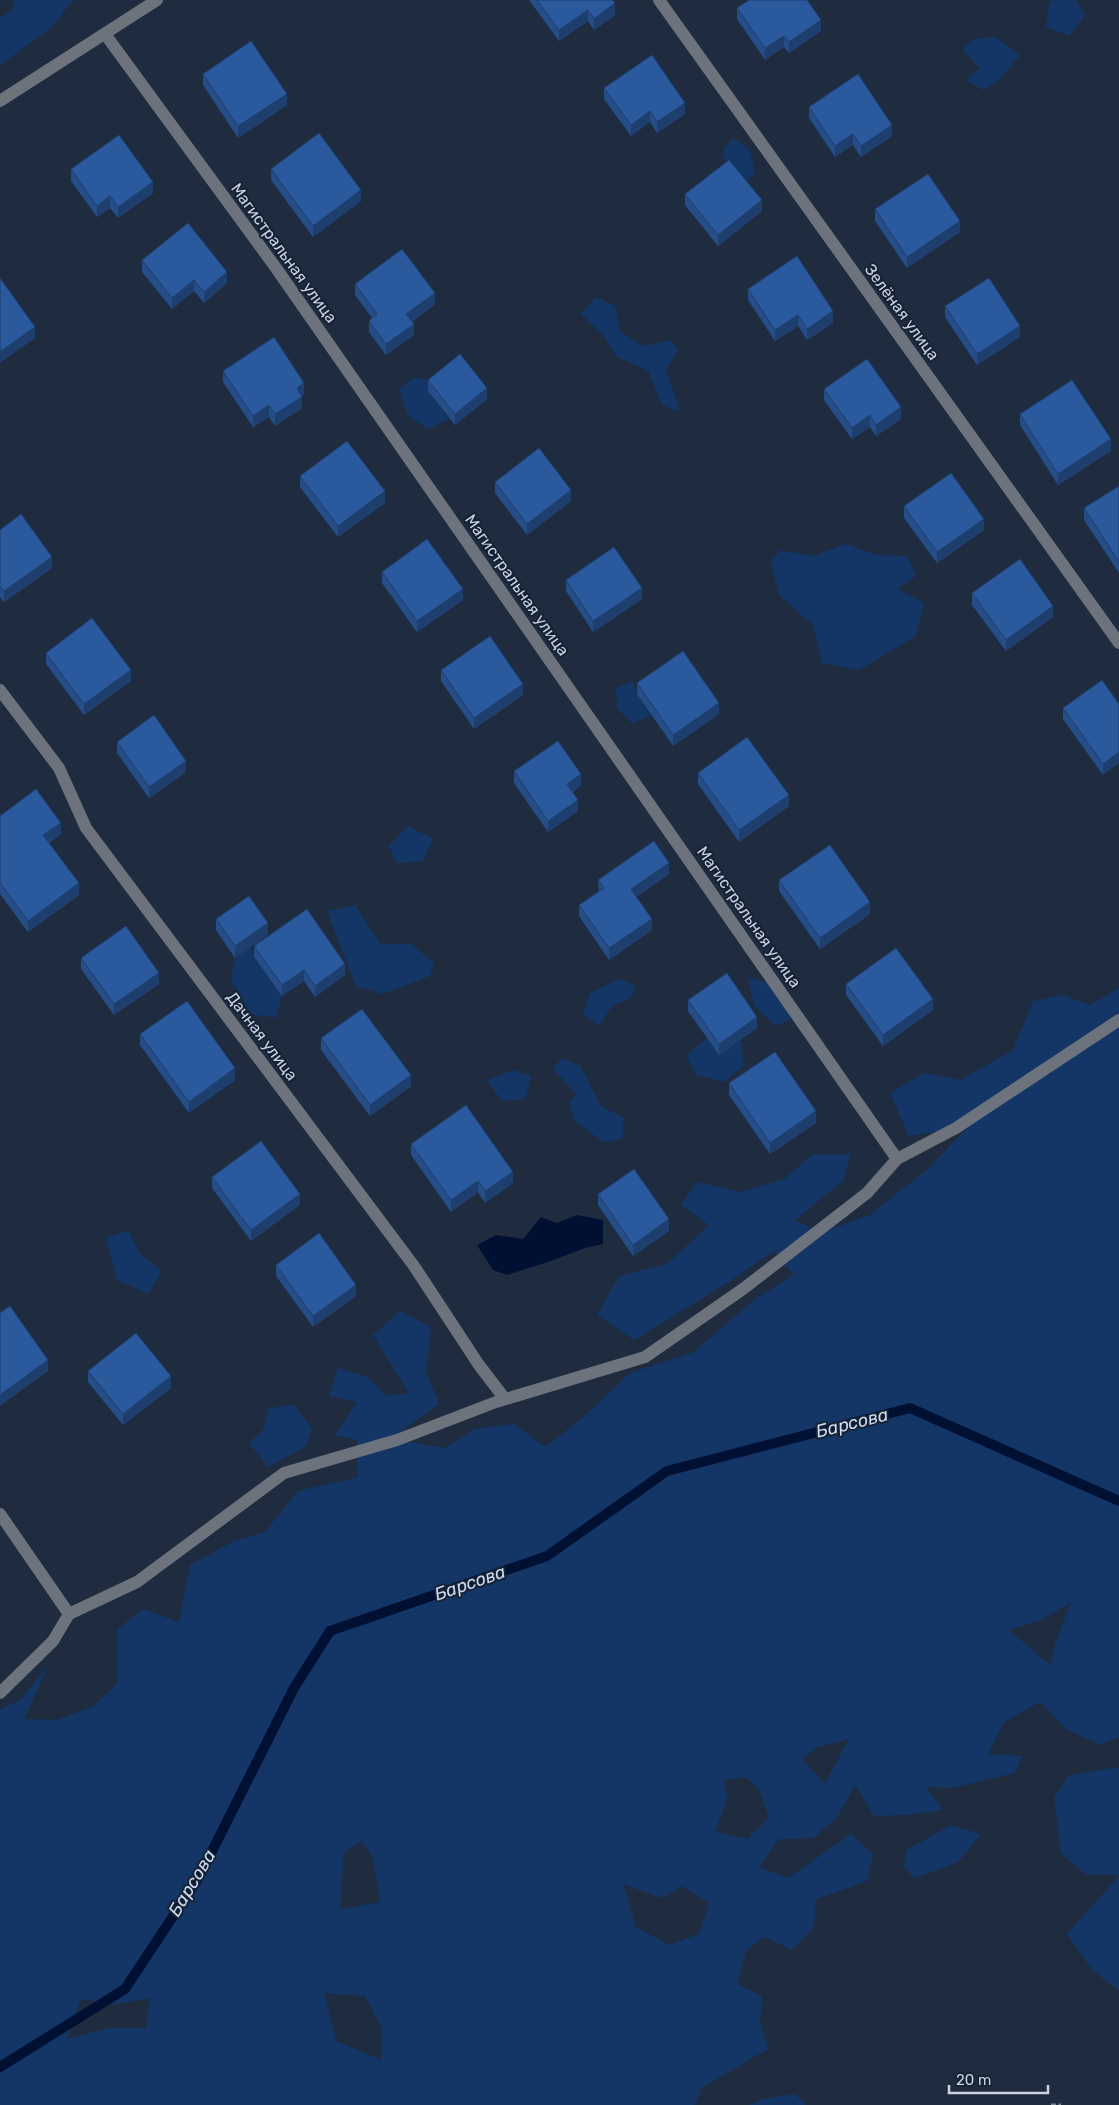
<svg xmlns="http://www.w3.org/2000/svg" width="1119" height="2105" font-family="Rubik,sans-serif">
	<style>
		.green { fill: #133667; fill-rule: evenodd }
		.water { fill: #001032 }
		.lines { fill: none; stroke-linecap: round; stroke-linejoin: round }
		.stream { stroke: #001032; stroke-width: 10 }
		.path { stroke: #798494; stroke-width: 3; stroke-dasharray: 5 2.5; stroke-linecap: butt }
		.minor { stroke: #6c737d; stroke-width: 12 }
		.wall { fill: #254d87 }
		.shaded-wall { fill: #1e3e6e }
		.building { fill: #2b599d; stroke: #1e3e6e }
		.labels { text-anchor: middle; dominant-baseline: central; stroke-width: 4; stroke-linejoin: round; paint-order: stroke }
		.street-label { font-size: 16px; fill: #cad3e0; stroke: #152236 }
		.water-label { font-size: 18px; font-style: italic; fill: #cedbee; stroke: #152236 }
	</style>
	<rect width="100%" height="100%" fill="#1f2c40"/>
	<!-- green -->
	<g class="green">
		<path d="M 14,0 L 73,0 L 51,28 L 0,65 L 0,18 L 13,9 Z"/>
		<path d="M 1059,0 L 1076,0 L 1085,15 L 1069,36 L 1046,27 L 1049,1 Z"/>
		<path d="M 996,37 L 1020,56 L 999,80 L 983,90 L 966,80 L 980,68 L 963,50 L 972,39 Z"/>
		<path d="M 733,138 L 750,150 L 755,172 L 742,187 L 729,171 L 722,152 Z"/>
		<path d="M 596,297 L 615,306 L 620,331 L 643,346 L 671,340 L 678,350 L 666,370 L 681,412 L 662,405 L 648,371 L 616,356 L 603,335 L 581,314 Z"/>
		<path d="M 415,377 L 437,383 L 428,391 L 449,419 L 428,429 L 408,416 L 399,388 Z"/>
		<path d="M 846,544 L 878,555 L 907,556 L 916,576 L 897,589 L 924,603 L 916,636 L 859,670 L 822,663 L 813,625 L 779,595 L 771,562 L 780,550 L 812,556 Z"/>
		<path d="M 632,681 L 637,694 L 651,716 L 632,723 L 617,708 L 616,688 Z"/>
		<path d="M 408,826 L 433,839 L 423,861 L 397,863 L 389,846 Z"/>
		<path d="M 355,905 L 380,944 L 411,944 L 434,963 L 430,976 L 382,994 L 356,986 L 327,911 Z"/>
		<path d="M 250,947 L 254,957 L 282,996 L 276,1018 L 251,1014 L 231,980 L 235,958 Z"/>
		<path d="M 748,978 L 769,983 L 792,1019 L 775,1026 L 754,1005 Z"/>
		<path d="M 619,979 L 636,986 L 631,998 L 612,1006 L 599,1026 L 583,1014 L 590,993 Z"/>
		<path d="M 1119,988 L 1119,1737 L 1100,1745 L 1066,1729 L 1040,1702 L 1004,1722 L 988,1754 L 1023,1756 L 1014,1773 L 952,1788 L 926,1787 L 943,1810 L 907,1815 L 874,1816 L 855,1785 L 838,1816 L 814,1838 L 779,1839 L 759,1867 L 788,1878 L 851,1834 L 873,1854 L 867,1881 L 816,1899 L 814,1927 L 792,1950 L 764,1937 L 746,1951 L 737,1984 L 762,1996 L 760,2022 L 768,2049 L 701,2088 L 695,2105 L 0,2105 L 0,1709 L 20,1700 L 48,1666 L 24,1719 L 57,1720 L 94,1706 L 117,1684 L 118,1629 L 143,1609 L 179,1622 L 190,1565 L 234,1541 L 265,1532 L 298,1491 L 358,1477 L 357,1440 L 335,1435 L 357,1402 L 329,1396 L 338,1368 L 367,1377 L 387,1396 L 409,1393 L 373,1335 L 400,1311 L 431,1327 L 426,1372 L 439,1404 L 390,1439 L 445,1448 L 475,1429 L 514,1424 L 545,1447 L 580,1420 L 630,1373 L 694,1352 L 755,1299 L 794,1275 L 774,1251 L 727,1283 L 634,1340 L 597,1315 L 619,1276 L 667,1264 L 709,1225 L 681,1205 L 697,1182 L 741,1192 L 784,1179 L 813,1154 L 851,1154 L 843,1181 L 795,1220 L 821,1233 L 870,1215 L 928,1169 L 968,1127 L 909,1136 L 890,1093 L 924,1073 L 961,1080 L 1013,1050 L 1033,1001 L 1063,995 L 1090,1005 ZM 1071,1602 L 1055,1645 L 1050,1665 L 1009,1630 L 1041,1620 ZM 849,1739 L 825,1784 L 802,1759 L 818,1747 ZM 746,1777 L 758,1788 L 769,1817 L 748,1839 L 715,1832 L 728,1798 L 724,1780 ZM 362,1841 L 373,1859 L 380,1902 L 340,1909 L 344,1852 ZM 623,1884 L 662,1898 L 682,1886 L 709,1903 L 699,1934 L 669,1945 L 636,1927 ZM 324,1993 L 365,1996 L 381,2027 L 381,2060 L 336,2041 ZM 150,1998 L 146,2028 L 109,2028 L 67,2039 L 81,1999 L 116,2004 Z"/>
		<path d="M 707,1038 L 719,1055 L 741,1040 L 744,1065 L 724,1082 L 697,1075 L 686,1056 Z"/>
		<path d="M 562,1058 L 580,1066 L 601,1106 L 624,1118 L 622,1139 L 604,1142 L 574,1121 L 569,1103 L 576,1094 L 553,1069 Z"/>
		<path d="M 513,1070 L 531,1076 L 525,1099 L 502,1101 L 487,1080 Z"/>
		<path d="M 128,1230 L 140,1254 L 162,1271 L 148,1294 L 117,1280 L 106,1238 Z"/>
		<path d="M 294,1405 L 312,1429 L 305,1447 L 268,1467 L 249,1443 L 263,1430 L 269,1408 Z"/>
		<path d="M 1119,1767 L 1119,1875 L 1085,1874 L 1061,1853 L 1054,1798 L 1069,1775 Z"/>
		<path d="M 951,1825 L 981,1834 L 958,1862 L 915,1878 L 903,1867 L 907,1850 Z"/>
		<path d="M 1119,1876 L 1119,1990 L 1093,1971 L 1067,1934 Z"/>
		<path d="M 795,2094 L 806,2105 L 749,2105 L 763,2099 Z"/>
	</g>
	<!-- water -->
	<path class="water" d="M 577,1215 L 603,1220 L 603,1244 L 585,1248 L 551,1261 L 507,1275 L 493,1270 L 477,1245 L 496,1235 L 523,1239 L 541,1217 L 557,1223 Z"/>
	<g class="lines">
		<!-- stream -->
		<path class="stream" d="M 0,2067 L 125,1989 L 199,1877 L 294,1688 L 330,1631 L 547,1556 L 667,1471 L 910,1408 L 1119,1501"/>
		<!-- path -->
		<path class="path" d="M 1051,2105 L 1061,2105"/>
		<!-- minor -->
		<g class="minor">
			<path d="M 659,0 L 1119,643"/>
			<path d="M 105,34 L 276,268 L 897,1159"/>
			<path d="M 0,101 L 157,0"/>
			<path d="M 0,690 L 59,768 L 86,828 L 414,1266 L 479,1365 L 505,1399"/>
			<path d="M 0,1514 L 69,1614"/>
			<path d="M 0,1693 L 53,1641 L 69,1614 L 137,1582 L 284,1473 L 397,1440 L 496,1402 L 645,1357 L 743,1289 L 867,1193 L 897,1159 L 956,1128 L 1119,1020"/>
		</g>
	</g>
	<!-- wall -->
	<g class="wall">
		<path d="M 529,0 L 612,0 L 615,15 L 594,30 L 588,21 L 559,41 Z"/>
		<path d="M 737,8 L 821,31 L 789,53 L 784,47 L 765,60 L 737,19 Z"/>
		<path d="M 203,74 L 287,105 L 238,138 L 203,85 Z"/>
		<path d="M 604,88 L 685,114 L 657,133 L 650,122 L 631,136 L 604,99 Z"/>
		<path d="M 809,107 L 892,136 L 861,157 L 853,145 L 835,157 L 809,118 Z"/>
		<path d="M 71,169 L 153,193 L 118,218 L 110,208 L 97,217 L 71,181 Z"/>
		<path d="M 271,169 L 361,201 L 313,237 L 271,180 Z"/>
		<path d="M 685,194 L 762,211 L 718,246 L 685,205 Z"/>
		<path d="M 875,209 L 960,232 L 907,268 L 875,221 Z"/>
		<path d="M 142,260 L 227,283 L 204,303 L 194,291 L 172,309 L 142,272 Z"/>
		<path d="M 355,284 L 435,304 L 412,322 L 414,335 L 386,355 L 369,332 L 369,321 L 372,318 L 355,295 Z"/>
		<path d="M 748,289 L 833,323 L 807,340 L 798,326 L 775,341 L 748,300 Z"/>
		<path d="M 945,306 L 1020,337 L 977,365 L 945,317 Z"/>
		<path d="M 223,371 L 304,394 L 302,396 L 302,408 L 275,426 L 269,417 L 253,427 L 223,382 Z"/>
		<path d="M 428,380 L 487,399 L 455,425 L 428,391 Z"/>
		<path d="M 824,389 L 901,419 L 876,436 L 870,427 L 852,439 L 824,400 Z"/>
		<path d="M 1020,414 L 1111,451 L 1058,485 L 1020,425 Z"/>
		<path d="M 300,476 L 385,503 L 338,537 L 300,487 Z"/>
		<path d="M 495,482 L 571,501 L 527,535 L 495,493 Z"/>
		<path d="M 1119,486 L 1119,573 L 1084,520 L 1084,508 Z"/>
		<path d="M 904,506 L 984,530 L 937,563 L 904,518 Z"/>
		<path d="M 0,530 L 52,568 L 4,602 L 0,597 Z"/>
		<path d="M 382,572 L 463,600 L 417,632 L 382,583 Z"/>
		<path d="M 566,580 L 642,599 L 593,632 L 566,591 Z"/>
		<path d="M 972,593 L 1053,617 L 1006,651 L 972,605 Z"/>
		<path d="M 46,653 L 131,681 L 84,715 L 46,664 Z"/>
		<path d="M 441,670 L 523,695 L 474,729 L 441,681 Z"/>
		<path d="M 637,683 L 719,714 L 673,746 L 637,694 Z"/>
		<path d="M 1119,704 L 1103,775 L 1063,719 L 1063,708 Z"/>
		<path d="M 117,742 L 186,772 L 149,798 L 117,753 Z"/>
		<path d="M 514,771 L 581,785 L 573,792 L 578,811 L 548,832 L 514,783 Z"/>
		<path d="M 698,773 L 789,806 L 739,842 L 698,784 Z"/>
		<path d="M 0,816 L 61,834 L 49,843 L 79,895 L 28,932 L 0,894 Z"/>
		<path d="M 669,874 L 636,897 L 652,930 L 609,960 L 579,916 L 579,905 L 599,892 L 598,880 Z"/>
		<path d="M 779,880 L 870,914 L 820,949 L 779,891 Z"/>
		<path d="M 216,919 L 268,935 L 235,958 L 216,930 Z"/>
		<path d="M 254,946 L 345,975 L 315,997 L 304,981 L 282,996 L 254,957 Z"/>
		<path d="M 81,958 L 159,984 L 114,1015 L 81,969 Z"/>
		<path d="M 846,984 L 933,1010 L 883,1046 L 846,995 Z"/>
		<path d="M 688,1000 L 757,1028 L 719,1055 L 688,1011 Z"/>
		<path d="M 140,1034 L 235,1080 L 189,1113 L 140,1045 Z"/>
		<path d="M 321,1038 L 411,1086 L 370,1116 L 321,1050 Z"/>
		<path d="M 729,1083 L 816,1123 L 770,1154 L 729,1095 Z"/>
		<path d="M 411,1144 L 513,1183 L 485,1203 L 478,1192 L 451,1212 L 411,1155 Z"/>
		<path d="M 212,1177 L 300,1205 L 251,1241 L 212,1188 Z"/>
		<path d="M 598,1194 L 669,1231 L 633,1256 L 598,1205 Z"/>
		<path d="M 276,1265 L 356,1296 L 313,1327 L 276,1276 Z"/>
		<path d="M 88,1371 L 171,1388 L 123,1425 L 88,1382 Z"/>
	</g>
	<!-- shaded-wall -->
	<g class="shaded-wall">
		<path d="M 615,3 L 615,15 L 594,30 L 594,19 Z"/>
		<path d="M 588,10 L 588,21 L 559,41 L 559,30 Z"/>
		<path d="M 821,20 L 821,31 L 789,53 L 789,42 Z"/>
		<path d="M 784,36 L 784,47 L 765,60 L 765,48 Z"/>
		<path d="M 287,94 L 287,105 L 238,138 L 238,126 Z"/>
		<path d="M 685,103 L 685,114 L 657,133 L 657,122 Z"/>
		<path d="M 650,111 L 650,122 L 631,136 L 631,125 Z"/>
		<path d="M 892,125 L 892,136 L 861,157 L 861,146 Z"/>
		<path d="M 853,134 L 853,145 L 835,157 L 835,146 Z"/>
		<path d="M 153,182 L 153,193 L 118,218 L 118,207 Z"/>
		<path d="M 361,190 L 361,201 L 313,237 L 313,226 Z"/>
		<path d="M 110,196 L 110,208 L 97,217 L 97,206 Z"/>
		<path d="M 762,200 L 762,211 L 718,246 L 718,235 Z"/>
		<path d="M 960,221 L 960,232 L 907,268 L 907,257 Z"/>
		<path d="M 227,272 L 227,283 L 204,303 L 204,292 Z"/>
		<path d="M 194,280 L 194,291 L 172,309 L 172,298 Z"/>
		<path d="M 435,293 L 435,304 L 406,326 L 406,314 Z"/>
		<path d="M 833,311 L 833,323 L 807,340 L 807,329 Z"/>
		<path d="M 798,315 L 798,326 L 775,341 L 775,330 Z"/>
		<path d="M 414,324 L 414,335 L 386,355 L 386,344 Z"/>
		<path d="M 1020,326 L 1020,337 L 977,365 L 977,354 Z"/>
		<path d="M 35,327 L 35,338 L 0,363 L 0,352 Z"/>
		<path d="M 304,383 L 304,394 L 297,400 L 297,388 Z"/>
		<path d="M 487,388 L 487,399 L 455,425 L 455,414 Z"/>
		<path d="M 302,397 L 302,408 L 275,426 L 275,414 Z"/>
		<path d="M 269,405 L 269,417 L 253,427 L 253,416 Z"/>
		<path d="M 901,407 L 901,419 L 876,436 L 876,425 Z"/>
		<path d="M 870,415 L 870,427 L 852,439 L 852,428 Z"/>
		<path d="M 1111,439 L 1111,451 L 1058,485 L 1058,474 Z"/>
		<path d="M 571,490 L 571,501 L 527,535 L 527,524 Z"/>
		<path d="M 385,491 L 385,503 L 338,537 L 338,526 Z"/>
		<path d="M 984,519 L 984,530 L 937,563 L 937,552 Z"/>
		<path d="M 52,557 L 52,568 L 4,602 L 4,591 Z"/>
		<path d="M 642,588 L 642,599 L 593,632 L 593,621 Z"/>
		<path d="M 463,589 L 463,600 L 417,632 L 417,621 Z"/>
		<path d="M 1053,606 L 1053,617 L 1006,651 L 1006,640 Z"/>
		<path d="M 131,670 L 131,681 L 84,715 L 84,704 Z"/>
		<path d="M 523,684 L 523,695 L 474,729 L 474,718 Z"/>
		<path d="M 719,703 L 719,714 L 673,746 L 673,735 Z"/>
		<path d="M 1119,752 L 1119,763 L 1103,775 L 1103,764 Z"/>
		<path d="M 186,761 L 186,772 L 149,798 L 149,787 Z"/>
		<path d="M 581,774 L 581,785 L 567,795 L 567,784 Z"/>
		<path d="M 789,795 L 789,806 L 739,842 L 739,830 Z"/>
		<path d="M 578,800 L 578,811 L 548,832 L 548,821 Z"/>
		<path d="M 61,823 L 61,834 L 43,846 L 43,835 Z"/>
		<path d="M 669,863 L 669,874 L 631,900 L 631,889 Z"/>
		<path d="M 79,883 L 79,895 L 28,932 L 28,921 Z"/>
		<path d="M 870,902 L 870,914 L 820,949 L 820,938 Z"/>
		<path d="M 652,919 L 652,930 L 609,960 L 609,948 Z"/>
		<path d="M 268,923 L 268,935 L 235,958 L 235,946 Z"/>
		<path d="M 345,964 L 345,975 L 315,997 L 315,986 Z"/>
		<path d="M 304,970 L 304,981 L 282,996 L 282,985 Z"/>
		<path d="M 159,973 L 159,984 L 114,1015 L 114,1004 Z"/>
		<path d="M 933,999 L 933,1010 L 883,1046 L 883,1035 Z"/>
		<path d="M 757,1017 L 757,1028 L 719,1055 L 719,1044 Z"/>
		<path d="M 235,1068 L 235,1080 L 189,1113 L 189,1102 Z"/>
		<path d="M 411,1075 L 411,1086 L 370,1116 L 370,1105 Z"/>
		<path d="M 816,1111 L 816,1123 L 770,1154 L 770,1143 Z"/>
		<path d="M 513,1172 L 513,1183 L 485,1203 L 485,1191 Z"/>
		<path d="M 478,1181 L 478,1192 L 451,1212 L 451,1200 Z"/>
		<path d="M 300,1194 L 300,1205 L 251,1241 L 251,1230 Z"/>
		<path d="M 669,1219 L 669,1231 L 633,1256 L 633,1245 Z"/>
		<path d="M 356,1285 L 356,1296 L 313,1327 L 313,1316 Z"/>
		<path d="M 48,1360 L 48,1371 L 0,1406 L 0,1395 Z"/>
		<path d="M 171,1376 L 171,1388 L 123,1425 L 123,1414 Z"/>
	</g>
	<!-- building -->
	<g class="building">
		<path d="M 537,0 L 612,0 L 615,3 L 594,19 L 588,10 L 559,30 Z"/>
		<path d="M 749,0 L 807,0 L 821,20 L 789,42 L 784,36 L 765,48 L 737,8 Z"/>
		<path d="M 251,41 L 287,94 L 238,126 L 203,74 Z"/>
		<path d="M 652,55 L 685,103 L 657,122 L 650,111 L 631,125 L 604,88 Z"/>
		<path d="M 858,74 L 892,125 L 861,146 L 853,134 L 835,146 L 809,107 Z"/>
		<path d="M 319,133 L 361,190 L 313,226 L 271,169 Z"/>
		<path d="M 119,135 L 153,182 L 118,207 L 110,196 L 97,206 L 71,169 Z"/>
		<path d="M 729,160 L 762,200 L 718,235 L 685,194 Z"/>
		<path d="M 928,174 L 960,221 L 907,257 L 875,209 Z"/>
		<path d="M 188,223 L 227,272 L 204,292 L 194,280 L 172,298 L 142,260 Z"/>
		<path d="M 402,249 L 435,293 L 406,314 L 414,324 L 386,344 L 369,321 L 377,314 L 355,284 Z"/>
		<path d="M 797,256 L 833,311 L 807,329 L 798,315 L 775,330 L 748,289 Z"/>
		<path d="M 0,278 L 35,327 L 0,352 Z"/>
		<path d="M 989,278 L 1020,326 L 977,354 L 945,306 Z"/>
		<path d="M 274,337 L 304,383 L 297,388 L 302,397 L 275,414 L 269,405 L 253,416 L 223,371 Z"/>
		<path d="M 460,354 L 487,388 L 455,414 L 428,380 Z"/>
		<path d="M 867,359 L 901,407 L 876,425 L 870,415 L 852,428 L 824,389 Z"/>
		<path d="M 1072,380 L 1111,439 L 1058,474 L 1020,414 Z"/>
		<path d="M 347,441 L 385,491 L 338,526 L 300,476 Z"/>
		<path d="M 539,448 L 571,490 L 527,524 L 495,482 Z"/>
		<path d="M 951,473 L 984,519 L 937,552 L 904,506 Z"/>
		<path d="M 1119,486 L 1119,562 L 1084,508 Z"/>
		<path d="M 21,514 L 52,557 L 4,591 L 0,586 L 0,530 Z"/>
		<path d="M 427,539 L 463,589 L 417,621 L 382,572 Z"/>
		<path d="M 614,547 L 642,588 L 593,621 L 566,580 Z"/>
		<path d="M 1020,559 L 1053,606 L 1006,640 L 972,593 Z"/>
		<path d="M 92,618 L 131,670 L 84,704 L 46,653 Z"/>
		<path d="M 490,636 L 523,684 L 474,718 L 441,670 Z"/>
		<path d="M 683,651 L 719,703 L 673,735 L 637,683 Z"/>
		<path d="M 1102,680 L 1119,704 L 1119,752 L 1103,764 L 1063,708 Z"/>
		<path d="M 154,715 L 186,761 L 149,787 L 117,742 Z"/>
		<path d="M 747,737 L 789,795 L 739,830 L 698,773 Z"/>
		<path d="M 558,741 L 581,774 L 567,784 L 578,800 L 548,821 L 514,771 Z"/>
		<path d="M 36,789 L 61,823 L 43,835 L 79,883 L 28,921 L 0,883 L 0,816 Z"/>
		<path d="M 654,841 L 669,863 L 631,889 L 652,919 L 609,948 L 579,905 L 604,888 L 598,880 Z"/>
		<path d="M 830,845 L 870,902 L 820,938 L 779,880 Z"/>
		<path d="M 249,896 L 268,923 L 235,946 L 216,919 Z"/>
		<path d="M 307,909 L 345,964 L 315,986 L 304,970 L 282,985 L 254,946 Z"/>
		<path d="M 126,926 L 159,973 L 114,1004 L 81,958 Z"/>
		<path d="M 896,948 L 933,999 L 883,1035 L 846,984 Z"/>
		<path d="M 727,973 L 757,1017 L 719,1044 L 688,1000 Z"/>
		<path d="M 187,1001 L 235,1068 L 189,1102 L 140,1034 Z"/>
		<path d="M 362,1009 L 411,1075 L 370,1105 L 321,1038 Z"/>
		<path d="M 775,1052 L 816,1111 L 770,1143 L 729,1083 Z"/>
		<path d="M 466,1105 L 513,1172 L 485,1191 L 478,1181 L 451,1200 L 411,1144 Z"/>
		<path d="M 261,1141 L 300,1194 L 251,1230 L 212,1177 Z"/>
		<path d="M 634,1169 L 669,1219 L 633,1245 L 598,1194 Z"/>
		<path d="M 319,1233 L 356,1285 L 313,1316 L 276,1265 Z"/>
		<path d="M 10,1306 L 48,1360 L 0,1395 L 0,1313 Z"/>
		<path d="M 136,1333 L 171,1376 L 123,1414 L 88,1371 Z"/>
	</g>
	<g class="labels">
		<!-- street labels -->
		<g class="street-label">
			<text transform="translate(284 253) rotate(54)">Магистральная улица</text>
			<text transform="translate(902 312) rotate(54)">Зелёная улица</text>
			<text transform="translate(517 585) rotate(55)">Магистральная улица</text>
			<text transform="translate(749 917) rotate(55)">Магистральная улица</text>
			<text transform="translate(262 1036) rotate(53)">Дачная улица</text>
		</g>
		<!-- water labels -->
		<g class="water-label">
			<text transform="translate(852 1423) rotate(-14)">Барсова</text>
			<text transform="translate(470 1583) rotate(-19)">Барсова</text>
			<text transform="translate(192 1883) rotate(-59)">Барсова</text>
		</g>
	</g>
	<!-- scale -->
	<path d="M949 2085v8h99v-8" fill="none" stroke="#cad3e0" stroke-width="2.5"/>
	<text x="956" y="2085" font-size="15" fill="#cad3e0" stroke="#152236" stroke-width="4" paint-order="stroke">20 m</text>
</svg>
